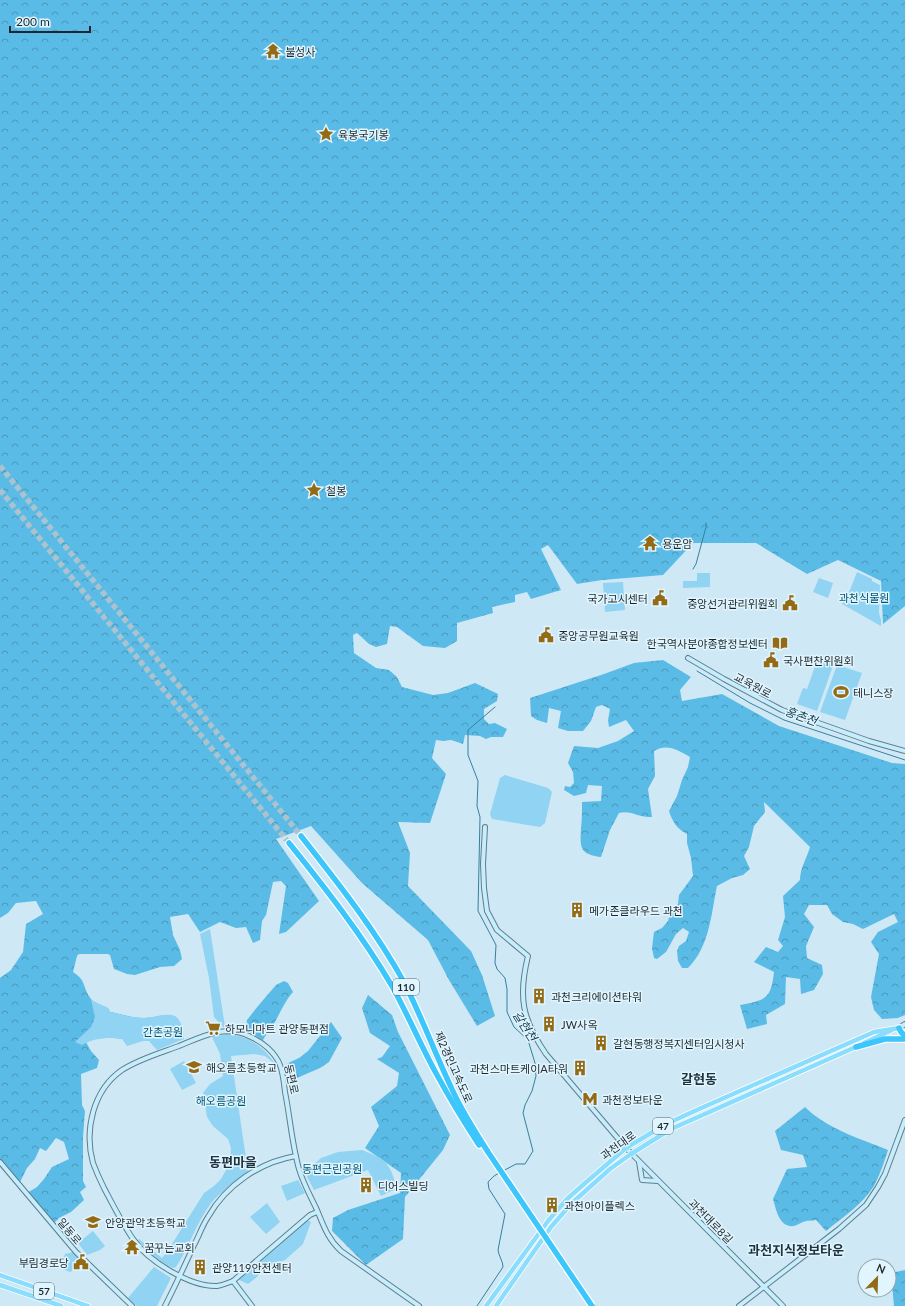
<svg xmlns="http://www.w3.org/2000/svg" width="905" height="1306" font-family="Lato,'Noto Sans KR',sans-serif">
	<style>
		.forest { fill: url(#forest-crowns) }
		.green { fill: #90d3f2 }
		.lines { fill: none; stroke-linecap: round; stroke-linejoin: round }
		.stream { stroke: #36809e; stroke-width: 1 }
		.highway-tunnel { stroke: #acc2cd; stroke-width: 5.5; stroke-dasharray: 5.5 3; stroke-linecap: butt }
		.secondary-casing { stroke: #657c87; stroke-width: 6 }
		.primary-casing { stroke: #fff; stroke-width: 6 }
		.highway-casing { stroke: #fff; stroke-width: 8 }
		.secondary { stroke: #c4eefe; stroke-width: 4 }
		.primary { stroke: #8addfd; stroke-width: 4.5 }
		.highway { stroke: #3cc6fb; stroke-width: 5.5 }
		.highway-bridge-casing { stroke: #fff; stroke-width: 8; stroke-linecap: butt }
		.highway-bridge { stroke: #3cc6fb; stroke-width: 5.5 }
		.labels { text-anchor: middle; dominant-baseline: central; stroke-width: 3; stroke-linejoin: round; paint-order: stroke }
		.shield { fill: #e1f5ff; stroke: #58666b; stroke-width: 1 }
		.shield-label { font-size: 10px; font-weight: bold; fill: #1e282c }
		.poi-label { font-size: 11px; fill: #1e282c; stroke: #e1f5ff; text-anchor: start }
		.park-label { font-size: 11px; fill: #005673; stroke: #e1f5ff }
		.street-label { font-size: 11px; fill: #1e282c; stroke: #e1f5ff }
		.water-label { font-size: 12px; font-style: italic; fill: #103c4e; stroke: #e1f5ff }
		.quarter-label { font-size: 13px; font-weight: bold; fill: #1e333d; stroke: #e1f5ff }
	</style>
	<defs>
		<pattern id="forest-crowns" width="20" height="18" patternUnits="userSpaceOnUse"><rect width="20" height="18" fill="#5abce6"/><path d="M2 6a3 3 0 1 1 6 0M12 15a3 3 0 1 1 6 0" fill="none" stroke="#4a99bb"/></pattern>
	</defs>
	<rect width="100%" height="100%" fill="#cfe8f5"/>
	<!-- forest -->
	<g class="forest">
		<path d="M 0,0 L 905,0 L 905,606 L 883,624 L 881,581 L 838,560 L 807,574 L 756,543 L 693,543 L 663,575 L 602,580 L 577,584 L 548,545 L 541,549 L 561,590 L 531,599 L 527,592 L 515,595 L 515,602 L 492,607 L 493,613 L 457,623 L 457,641 L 445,648 L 423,646 L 397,627 L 390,626 L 387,644 L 376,647 L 369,644 L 357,633 L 353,635 L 354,653 L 376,668 L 389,670 L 397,677 L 402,687 L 433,695 L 448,693 L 475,683 L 498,694 L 497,701 L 484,709 L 484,719 L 489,724 L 495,723 L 507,729 L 503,737 L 491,737 L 486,739 L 480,736 L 465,735 L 463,744 L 451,740 L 443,741 L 436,740 L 432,758 L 446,774 L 430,823 L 398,822 L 410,853 L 408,886 L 471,951 L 482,975 L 495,1016 L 477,1026 L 449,980 L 428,940 L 362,883 L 311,826 L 276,839 L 319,901 L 286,932 L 279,934 L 286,886 L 281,881 L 273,882 L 266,915 L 262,921 L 260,940 L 253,943 L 246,927 L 236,928 L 220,922 L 200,932 L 188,914 L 170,917 L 173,935 L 180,950 L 182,959 L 174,966 L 160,967 L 135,975 L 127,974 L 114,969 L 110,955 L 108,954 L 79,954 L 77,956 L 73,972 C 87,981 82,987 91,999 C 94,1003 103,1006 108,1008 L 110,1012 C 122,1014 132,1018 144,1018 C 155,1018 169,1011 178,1019 L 122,1039 C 110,1037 97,1037 86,1042 L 91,1051 L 99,1060 L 97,1068 L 81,1074 L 82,1105 L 85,1111 L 83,1137 L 83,1181 L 86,1187 L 80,1192 L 84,1200 L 71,1212 L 59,1218 L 53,1224 L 27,1193 L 37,1187 L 44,1179 L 52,1167 L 69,1159 L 64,1142 L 56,1138 L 46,1151 L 40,1148 L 35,1159 L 27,1168 L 19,1184 L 0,1161 L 0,978 L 11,970 L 23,952 L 26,924 L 43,914 L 36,901 L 16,903 L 8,913 L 0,918 Z"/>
		<path d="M 663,660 L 691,677 L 680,690 L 682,701 L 722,694 L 779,726 L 892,763 L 905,764 L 905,1015 L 898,1018 L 882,1019 L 874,1010 L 871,997 L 879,954 L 871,942 L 878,932 L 898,922 L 894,914 L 863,929 L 853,924 L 843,922 L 832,914 L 827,905 L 809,905 L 804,914 L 814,927 L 806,946 L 807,958 L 822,965 L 823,974 L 814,990 L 801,994 L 800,979 L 786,977 L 785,1004 L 766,1015 L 767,1024 L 747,1029 L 740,1005 C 766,1000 771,999 774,972 L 754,962 L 766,947 L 778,952 L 783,946 L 778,940 L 785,917 L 783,896 L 800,880 C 800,868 807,858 810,847 L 764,802 L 765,812 L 754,826 L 749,847 L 744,856 L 750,869 L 743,875 L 732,878 L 717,886 C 711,914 710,946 688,968 L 682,968 L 678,961 L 677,951 L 679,946 L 686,941 L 689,932 L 683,928 L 676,934 L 666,952 L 657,959 L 654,958 L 652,948 L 654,932 L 662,928 L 668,921 L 671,910 L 678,904 L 679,895 L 693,876 L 691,858 L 687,843 L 687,834 C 677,829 672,821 669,811 L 677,796 L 682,780 L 688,767 L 690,757 C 678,750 667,743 654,751 L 655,776 L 648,789 L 652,817 C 638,818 632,810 619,813 L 610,830 L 601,857 C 579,854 580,847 581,828 C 582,819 582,811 582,802 L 601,801 L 602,786 L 588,785 L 586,793 L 574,796 L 564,790 L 565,786 L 570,787 L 574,783 L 573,772 L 568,763 L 574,746 L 598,748 L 618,741 L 634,731 L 626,720 L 609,727 L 608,720 L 610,709 L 602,705 L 596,707 L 591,721 L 583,731 L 568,731 L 558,728 L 561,711 L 549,708 L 547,723 L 537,720 L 531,716 L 530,698 L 604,674 L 634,663 Z"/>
		<path d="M 284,981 L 288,983 L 293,992 C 285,1001 281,1011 275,1022 C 272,1028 266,1034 263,1040 L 246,1030 L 247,1020 L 258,1006 L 276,985 Z"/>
		<path d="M 368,995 L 392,1015 L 398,1032 L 450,1135 L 443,1150 L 405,1197 L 403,1239 L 366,1265 L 332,1231 L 333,1218 L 348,1210 L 400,1193 L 401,1173 L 365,1148 L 379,1126 L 371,1107 L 397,1086 L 399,1073 L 377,1059 L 382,1057 L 390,1046 L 370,1033 L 362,1008 Z"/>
		<path d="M 331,1022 L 342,1038 L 329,1062 L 320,1068 L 290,1081 L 286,1064 L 299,1058 L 308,1051 Z"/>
		<path d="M 805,1107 C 827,1129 859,1138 888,1150 C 884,1163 880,1174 874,1186 C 863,1204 842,1218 826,1231 L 816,1220 C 812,1221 807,1220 803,1222 C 800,1223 798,1225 794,1226 C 779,1228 776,1209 773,1199 L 787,1169 L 807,1167 L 803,1155 L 781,1150 L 775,1131 Z"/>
		<path d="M 905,1270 L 905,1306 L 894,1306 L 891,1273 Z"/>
	</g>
	<!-- green -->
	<g class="green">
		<path d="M 857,572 L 872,579 L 872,581 L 880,585 L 879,613 L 881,620 L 881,626 L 842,604 L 850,590 Z"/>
		<path d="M 697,573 L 710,573 L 710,587 L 683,588 L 683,581 L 697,581 Z"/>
		<path d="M 819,578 L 833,583 L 828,598 L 813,592 Z"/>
		<path d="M 623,582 L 625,610 L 605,612 L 603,583 Z"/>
		<path d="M 818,658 L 834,663 L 817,711 L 797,704 L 803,688 L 807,689 Z"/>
		<path d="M 837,665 L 862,673 L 845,720 L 820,712 Z"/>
		<path d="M 505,775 L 548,788 L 552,792 L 545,823 L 540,827 L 492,819 L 490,814 L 500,778 Z"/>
		<path d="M 210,929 L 225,1027 L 223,1027 L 214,1017 L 209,978 L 200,934 Z"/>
		<path d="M 91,1000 L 108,1008 L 110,1012 C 121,1014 132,1018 144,1018 C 153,1018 165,1012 175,1016 C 182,1020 183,1031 184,1039 L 157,1050 L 149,1041 L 143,1041 L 127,1046 L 122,1039 C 109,1037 94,1038 82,1045 L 75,1042 L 91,1027 L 95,1017 Z"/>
		<path d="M 227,1034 C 248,1036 264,1046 275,1064 L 265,1056 L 254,1054 L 231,1056 L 248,1172 C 234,1183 217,1193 207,1209 C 195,1227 188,1249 176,1267 L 173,1268 C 159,1262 148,1252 138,1240 L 139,1239 L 162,1258 L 167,1252 L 204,1193 L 214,1186 L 221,1179 L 226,1170 L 230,1158 L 231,1148 L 228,1139 L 213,1126 L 207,1117 L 203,1093 L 210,1084 L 223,1076 L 220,1054 L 212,1037 Z"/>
		<path d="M 184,1061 L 196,1083 L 182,1090 L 170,1069 Z"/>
		<path d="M 362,1150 C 368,1153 375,1155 380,1158 C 390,1164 395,1178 396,1189 L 381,1196 L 368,1170 L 314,1190 L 305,1173 L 321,1158 L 338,1152 Z"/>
		<path d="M 298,1180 L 305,1193 L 287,1201 L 281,1186 Z"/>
		<path d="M 267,1203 L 280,1222 L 266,1234 L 250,1217 Z"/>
		<path d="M 307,1220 L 311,1222 L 303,1244 L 285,1260 L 265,1267 L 257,1277 L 248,1284 L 237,1279 Z"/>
		<path d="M 93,1231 L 105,1246 L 100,1250 L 87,1255 L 78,1243 Z"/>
		<path d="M 73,1252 L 87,1264 L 70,1272 L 60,1268 L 65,1254 Z"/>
		<path d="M 154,1267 L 171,1278 L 157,1306 L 137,1306 L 128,1298 Z"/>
	</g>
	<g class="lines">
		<!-- stream -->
		<g class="stream">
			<path d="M 693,569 L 696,564 L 706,527 L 706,523"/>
			<path d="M 697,671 L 750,703 L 784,720 L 905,760"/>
			<path d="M 495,707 L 468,730 L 468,755 L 478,781 L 477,806 L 480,817 L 478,911 L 496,945 L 495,963 L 497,969 L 505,978 L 507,989 L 507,1012 L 514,1027 L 528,1040 L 535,1063 L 536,1076 L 532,1091 L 525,1105 L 523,1113 L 533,1151 L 525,1164 L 516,1164 L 503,1171"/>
			<path d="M 477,1306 L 503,1267 C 503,1261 499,1257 498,1250 L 505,1214 L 489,1189 L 488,1182 L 494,1176 L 499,1173"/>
		</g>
		<!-- highway-tunnel -->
		<g class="highway-tunnel">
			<path d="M 0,466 L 301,836"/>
			<path d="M 0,490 L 289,843"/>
		</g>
		<!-- secondary casing -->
		<g class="secondary-casing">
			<g id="secondary">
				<path d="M 688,658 L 724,679 L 782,710 L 869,741 L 905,751"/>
				<path d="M 485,827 L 483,864 L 484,888 L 487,911 L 497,930 L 528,956 C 518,997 522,1019 546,1054 L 626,1148 L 783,1306"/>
				<path d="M 899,1028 L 905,1024"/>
				<path d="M 0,1162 L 76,1252 L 132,1306"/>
				<path d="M 639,1162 L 642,1180 L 658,1181"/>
				<path d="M 317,1212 L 310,1215 L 233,1281 C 228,1283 223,1285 217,1286 C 190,1287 148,1261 133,1239 C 122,1223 113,1205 104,1188 C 100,1180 96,1171 93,1163 C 84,1130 93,1090 122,1070 C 139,1059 160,1053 179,1046 C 203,1036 225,1024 251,1037 C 262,1042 275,1052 280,1065 C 283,1073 284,1083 285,1092 C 290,1117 292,1144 299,1169 C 303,1183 311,1197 317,1210 C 324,1227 328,1239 341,1251 L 419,1306"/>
				<path d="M 233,1281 L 252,1306"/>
				<path d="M 165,1306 C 175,1286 185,1265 194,1245 C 199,1236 202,1226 208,1217 C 226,1185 260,1162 296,1156"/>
				<path d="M 739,1306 L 839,1229 L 866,1205 L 878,1187 L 885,1174 L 905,1120"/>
			</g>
		</g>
		<!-- primary casing -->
		<g class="primary-casing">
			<g id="primary">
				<path d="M 864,1043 L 892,1030"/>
				<path d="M 0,1275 L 88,1306"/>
				<path d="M 0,1285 L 61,1306"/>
				<path d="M 486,1306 L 548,1221 L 567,1199 L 584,1184 L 626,1148 L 666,1124 L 699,1109 L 874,1032 L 899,1028"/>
				<path d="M 496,1306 L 551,1227 L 572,1203 L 610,1169 L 631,1154 L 671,1129 L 858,1046"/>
			</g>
		</g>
		<!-- highway casing -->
		<g class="highway-casing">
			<g id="highway">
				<path d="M 301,836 C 338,883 376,931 405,984 C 422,1018 435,1053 451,1087 C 461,1110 475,1131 488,1152"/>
				<path d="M 289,843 C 326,889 362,935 392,986 C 408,1015 421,1046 437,1075 C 450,1099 464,1122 479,1145"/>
				<path d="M 899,1028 L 901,1032 L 905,1036"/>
				<path d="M 856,1047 L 885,1039 L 905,1039"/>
			</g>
		</g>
		<!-- secondary -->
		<use href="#secondary" class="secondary"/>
		<!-- primary -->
		<use href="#primary" class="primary"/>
		<!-- highway -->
		<use href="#highway" class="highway"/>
		<!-- highway-bridge casing -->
		<g class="highway-bridge-casing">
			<path id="highway-bridge" d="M 488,1152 L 592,1306"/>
		</g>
		<!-- highway-bridge -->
		<use href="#highway-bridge" class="highway-bridge"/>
	</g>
	<!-- icons -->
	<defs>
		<g id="temple-bare" transform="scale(1.2)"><path d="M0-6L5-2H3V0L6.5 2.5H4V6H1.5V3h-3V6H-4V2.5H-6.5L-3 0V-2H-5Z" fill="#946a15" stroke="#e1f5ff" stroke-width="2.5" paint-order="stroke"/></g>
		<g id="sight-bare" transform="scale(1.2)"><path d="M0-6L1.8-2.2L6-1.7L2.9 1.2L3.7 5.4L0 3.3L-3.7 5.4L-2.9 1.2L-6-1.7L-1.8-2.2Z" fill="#946a15" stroke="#e1f5ff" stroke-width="2.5" paint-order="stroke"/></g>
		<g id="civic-bare" transform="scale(1.2)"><path d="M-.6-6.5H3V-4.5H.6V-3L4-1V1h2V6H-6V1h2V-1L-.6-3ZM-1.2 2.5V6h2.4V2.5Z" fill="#946a15" stroke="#e1f5ff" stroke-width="2.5" paint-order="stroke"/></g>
		<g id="library-bare" transform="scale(1.2)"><path d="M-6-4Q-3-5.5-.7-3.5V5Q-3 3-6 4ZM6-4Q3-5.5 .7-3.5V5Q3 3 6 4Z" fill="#946a15" stroke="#e1f5ff" stroke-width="2.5" paint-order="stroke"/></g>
		<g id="stadium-bare" transform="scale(1.2)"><path d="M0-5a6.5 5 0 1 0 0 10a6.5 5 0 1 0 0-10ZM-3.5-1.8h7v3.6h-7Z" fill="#946a15" stroke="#e1f5ff" stroke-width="2.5" paint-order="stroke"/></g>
		<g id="building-bare" transform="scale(1.2)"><path d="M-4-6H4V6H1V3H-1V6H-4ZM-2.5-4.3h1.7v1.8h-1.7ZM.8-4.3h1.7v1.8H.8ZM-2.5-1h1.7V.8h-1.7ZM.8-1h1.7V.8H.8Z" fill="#946a15" stroke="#e1f5ff" stroke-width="2.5" paint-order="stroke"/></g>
		<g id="supermarket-bare" transform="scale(1.2)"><path d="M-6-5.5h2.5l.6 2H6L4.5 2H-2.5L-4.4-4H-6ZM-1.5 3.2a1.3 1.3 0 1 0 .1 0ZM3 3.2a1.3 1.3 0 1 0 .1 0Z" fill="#946a15" stroke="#e1f5ff" stroke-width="2.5" paint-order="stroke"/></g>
		<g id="school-bare" transform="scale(1.2)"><path d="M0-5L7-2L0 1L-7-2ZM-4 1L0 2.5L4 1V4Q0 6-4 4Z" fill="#946a15" stroke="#e1f5ff" stroke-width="2.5" paint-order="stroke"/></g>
		<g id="metro-bare" transform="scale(1.2)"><path d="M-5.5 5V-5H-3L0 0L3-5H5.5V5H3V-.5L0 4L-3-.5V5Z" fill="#946a15" stroke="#e1f5ff" stroke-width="2.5" paint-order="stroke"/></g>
	</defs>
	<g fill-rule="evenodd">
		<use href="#temple-bare" x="273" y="51"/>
		<use href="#sight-bare" x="326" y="134"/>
		<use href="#sight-bare" x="314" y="490"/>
		<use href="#temple-bare" x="650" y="543"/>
		<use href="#civic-bare" x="660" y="598"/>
		<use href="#civic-bare" x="790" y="603"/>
		<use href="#civic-bare" x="546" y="635"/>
		<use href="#library-bare" x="780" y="643"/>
		<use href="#civic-bare" x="771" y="660"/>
		<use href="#stadium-bare" x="841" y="692"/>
		<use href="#building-bare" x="577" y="910"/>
		<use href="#building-bare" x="539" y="996"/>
		<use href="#building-bare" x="549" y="1024"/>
		<use href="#supermarket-bare" x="213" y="1028"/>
		<use href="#building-bare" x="601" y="1043"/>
		<use href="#school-bare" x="194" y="1067"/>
		<use href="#building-bare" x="580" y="1068"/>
		<use href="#metro-bare" x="590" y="1099"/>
		<use href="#building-bare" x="366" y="1185"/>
		<use href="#building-bare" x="552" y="1205"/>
		<use href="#school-bare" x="93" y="1222"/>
		<use href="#temple-bare" x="132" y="1247"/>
		<use href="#civic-bare" x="81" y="1262"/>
		<use href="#building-bare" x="200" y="1267"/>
	</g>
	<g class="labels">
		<!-- shield labels -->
		<g class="shield">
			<rect x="393" y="979" width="26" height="16" rx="3"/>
			<rect x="653" y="1118" width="20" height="16" rx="3"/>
			<rect x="34" y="1283" width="20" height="16" rx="3"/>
		</g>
		<g class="shield-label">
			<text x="406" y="987">110</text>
			<text x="663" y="1126">47</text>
			<text x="44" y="1291">57</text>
		</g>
		<!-- poi labels -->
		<g class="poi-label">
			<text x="285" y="51">불성사</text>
			<text x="338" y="134">육봉국기봉</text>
			<text x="326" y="490">철봉</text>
			<text x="662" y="543">용운암</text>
			<text x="648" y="598" text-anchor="end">국가고시센터</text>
			<text x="778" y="603" text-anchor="end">중앙선거관리위원회</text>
			<text x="558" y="635">중앙공무원교육원</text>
			<text x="768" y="643" text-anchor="end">한국역사분야종합정보센터</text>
			<text x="783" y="660">국사편찬위원회</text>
			<text x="853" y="692">테니스장</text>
			<text x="589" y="910">메가존클라우드 과천</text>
			<text x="551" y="996">과천크리에이션타워</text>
			<text x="561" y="1024">JW사옥</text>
			<text x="225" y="1028">하모니마트 관양동편점</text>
			<text x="613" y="1043">갈현동행정복지센터임시청사</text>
			<text x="206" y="1067">해오름초등학교</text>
			<text x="568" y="1068" text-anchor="end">과천스마트케이A타워</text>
			<text x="602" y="1099">과천정보타운</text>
			<text x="378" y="1185">디어스빌딩</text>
			<text x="564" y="1205">과천아이플렉스</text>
			<text x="105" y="1222">안양관악초등학교</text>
			<text x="144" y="1247">꿈꾸는교회</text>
			<text x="69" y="1262" text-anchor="end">부림경로당</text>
			<text x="212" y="1267">관양119안전센터</text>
		</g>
		<!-- park labels -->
		<g class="park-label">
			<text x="864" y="597">과천식물원</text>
			<text x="163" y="1031">간촌공원</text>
			<text x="221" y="1100">해오름공원</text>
			<text x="332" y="1168">동편근린공원</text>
		</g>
		<!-- street labels -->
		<g class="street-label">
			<text transform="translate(753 685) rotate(28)">교육원로</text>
			<text transform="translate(454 1067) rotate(66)">제2경인고속도로</text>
			<text transform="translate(292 1079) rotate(77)">동편로</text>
			<text transform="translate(618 1145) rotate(-36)">과천대로</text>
			<text transform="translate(711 1221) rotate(45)">과천대로8길</text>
			<text transform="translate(70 1231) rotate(50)">일동로</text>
		</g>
		<!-- water labels -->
		<g class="water-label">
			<text transform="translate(801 716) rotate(20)">홍촌천</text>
			<text transform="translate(525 1026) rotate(57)">갈현천</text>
		</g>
		<!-- quarter labels -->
		<g class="quarter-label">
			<text x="699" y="1079">갈현동</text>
			<text x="233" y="1162">동편마을</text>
			<text x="796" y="1250">과천지식정보타운</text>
		</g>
	</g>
	<!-- north arrow -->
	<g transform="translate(877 1278) rotate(23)"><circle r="19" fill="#e1f5ff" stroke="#93a3ab"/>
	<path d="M0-3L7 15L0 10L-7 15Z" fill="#946a15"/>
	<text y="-6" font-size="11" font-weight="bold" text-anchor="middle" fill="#1e282c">N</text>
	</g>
	<!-- scale -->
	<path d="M10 26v6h80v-6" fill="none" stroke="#1e282c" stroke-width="2"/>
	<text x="16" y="26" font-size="12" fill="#1e282c" stroke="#e1f5ff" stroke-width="3" paint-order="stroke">200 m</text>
</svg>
